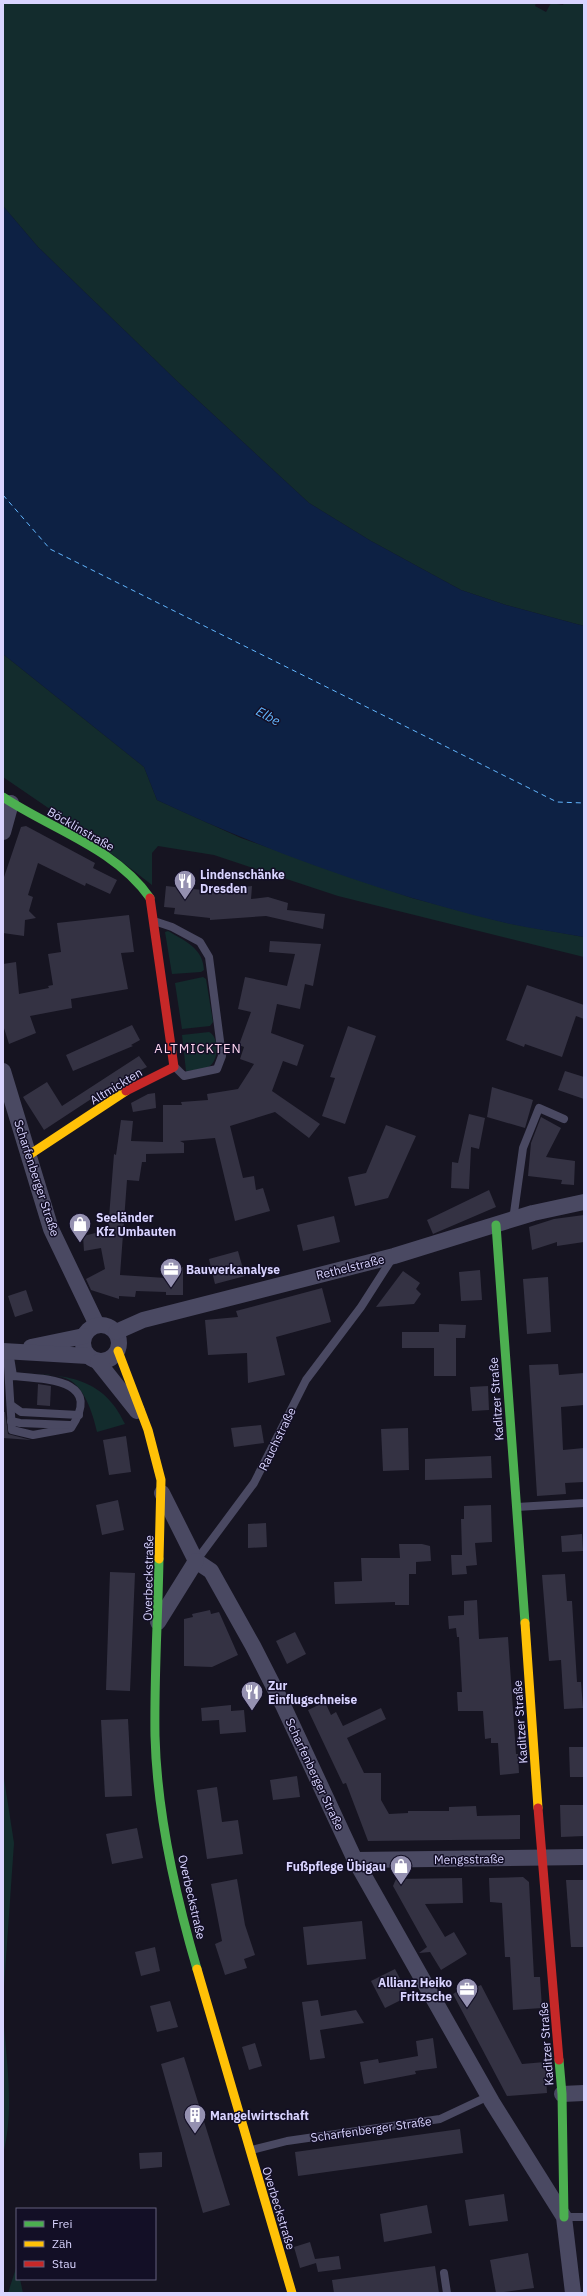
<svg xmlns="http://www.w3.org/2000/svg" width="587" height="2296" font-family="'IBM Plex Sans',sans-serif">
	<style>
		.green { fill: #132c2d }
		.water { fill: #0d2144 }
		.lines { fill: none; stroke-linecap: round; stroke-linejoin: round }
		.ferry { stroke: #62b6ff; stroke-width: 1; stroke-dasharray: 5 4; stroke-linecap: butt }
		.building { fill: #343243 }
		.lane { stroke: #4a4962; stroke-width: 8 }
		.street { stroke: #4a4962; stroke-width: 16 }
		.fast { stroke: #4caf50; stroke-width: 9 }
		.slow { stroke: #ffc107; stroke-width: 9 }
		.jam { stroke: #c62828; stroke-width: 9 }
		.labels { text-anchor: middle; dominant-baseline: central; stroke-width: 3; stroke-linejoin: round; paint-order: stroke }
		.street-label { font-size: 12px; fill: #d9d4ff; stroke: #130f26 }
		.poi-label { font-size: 12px; font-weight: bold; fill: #d9d4ff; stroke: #130f26; text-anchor: start }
		.water-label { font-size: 13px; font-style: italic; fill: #62b6ff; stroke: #130f26 }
		.neighbourhood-label { font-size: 13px; letter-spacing: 1px; fill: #ffd6f0; stroke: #130f26 }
	</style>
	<rect width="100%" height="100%" fill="#161421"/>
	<!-- green -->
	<g class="green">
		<path d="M 3,3 L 536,3 L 535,6 L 546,12 L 551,3 L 563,5 L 564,3 L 584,3 L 584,626 L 506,605 L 461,590 L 371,541 L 309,503 L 178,382 L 38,247 L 3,206 Z"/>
		<path d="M 3,654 L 144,767 L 157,800 L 241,838 L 412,898 L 507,923 L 584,937 L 584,957 L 338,896 L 214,855 L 158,846 L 152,853 L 152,885 L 82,831 L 3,777 Z"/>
		<path d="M 168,931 C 185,941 203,948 204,970 L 201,972 L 172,974 L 165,932 Z"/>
		<path d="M 203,977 L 206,979 L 213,1022 L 210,1026 L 182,1029 L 175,983 Z"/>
		<path d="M 209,1032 C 219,1037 219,1058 211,1065 C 205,1070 193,1070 186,1071 L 182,1035 Z"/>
		<path d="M 19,1373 C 64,1375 103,1376 125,1424 L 97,1432 C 93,1414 84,1384 65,1378 C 52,1373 33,1374 19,1373 Z"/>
		<path d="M 3,1772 L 14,1843 L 3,2001 Z"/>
		<path d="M 3,2013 C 6,2059 15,2109 3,2154 Z"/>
		<path d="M 17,2265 L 17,2279 L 20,2279 L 23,2293 L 8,2293 Z"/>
	</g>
	<!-- water -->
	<path class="water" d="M 3,206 L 38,247 L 178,382 L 309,503 L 371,541 L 461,590 L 506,605 L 584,626 L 584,937 C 558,932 532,929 506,923 C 387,895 268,852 157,800 L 144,767 L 3,654 Z"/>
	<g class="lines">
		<!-- ferry -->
		<path class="ferry" d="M 3,495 L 50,549 L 557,802 L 584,803"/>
	</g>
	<!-- building -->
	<g class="building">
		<path d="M 26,826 L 95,863 L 93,868 L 117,880 L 110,894 L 86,883 L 85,886 L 38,863 L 28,895 L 33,897 L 29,911 L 36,918 L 25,920 L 24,936 L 3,933 L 3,880 L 21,827 Z"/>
		<path d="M 166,886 L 211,891 L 252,886 L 251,899 L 268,897 L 288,903 L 287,910 L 325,914 L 323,929 L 266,916 L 210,920 L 210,918 L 174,914 L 175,908 L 164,907 Z"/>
		<path d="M 129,915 L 134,952 L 121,953 L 128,989 L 71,999 L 72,1008 L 30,1016 L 36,1033 L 9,1044 L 3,1025 L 3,964 L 16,962 L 19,994 L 49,988 L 48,986 L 53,985 L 48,954 L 61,952 L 57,923 Z"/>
		<path d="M 270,941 L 321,944 L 313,986 L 305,984 L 300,1009 L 277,1004 L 271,1033 L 304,1045 L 297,1066 L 283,1061 L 272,1091 L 320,1124 L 309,1138 L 275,1112 L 230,1126 L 243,1178 L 254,1176 L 256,1190 L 263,1188 L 270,1211 L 235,1221 L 215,1138 L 180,1141 L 184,1143 L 184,1153 L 146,1154 L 146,1162 L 142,1162 L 139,1181 L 127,1180 L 120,1275 L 166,1278 L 166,1267 L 183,1267 L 183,1295 L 166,1295 L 166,1292 L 136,1291 L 135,1297 L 119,1296 L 119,1299 L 91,1290 L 86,1279 L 105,1269 L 101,1248 L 84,1251 L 83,1236 L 108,1230 L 114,1154 L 116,1155 L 121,1120 L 133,1121 L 131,1141 L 163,1142 L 163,1105 L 182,1105 L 181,1102 L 208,1100 L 207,1094 L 238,1089 L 254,1064 L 240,1059 L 244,1047 L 239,1045 L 251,1012 L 238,1009 L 245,977 L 287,986 L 295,954 L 269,952 Z"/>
		<path d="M 527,985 L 584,1005 L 584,1019 L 576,1016 L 562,1057 L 525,1044 L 524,1047 L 506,1040 Z"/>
		<path d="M 132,1025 L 140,1040 L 131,1045 L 133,1046 L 73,1071 L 66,1055 Z"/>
		<path d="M 348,1026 L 376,1036 L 345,1124 L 322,1116 L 335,1078 L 330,1077 Z"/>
		<path d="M 139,1056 L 147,1067 L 120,1080 L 44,1130 L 23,1097 L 47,1082 L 62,1106 Z"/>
		<path d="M 565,1071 L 584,1077 L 584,1099 L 558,1090 Z"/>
		<path d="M 492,1087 L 533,1100 L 525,1128 L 487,1117 Z"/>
		<path d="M 155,1093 L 156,1108 L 133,1112 L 131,1103 L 148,1094 Z"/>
		<path d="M 469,1114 L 485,1118 L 479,1149 L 471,1147 L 469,1189 L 451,1188 L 452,1162 L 458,1163 Z"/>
		<path d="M 541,1117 L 561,1128 L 546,1157 L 575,1161 L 574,1185 L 561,1184 L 562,1180 L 528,1176 L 531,1143 Z"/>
		<path d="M 386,1125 L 416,1136 L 388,1198 L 355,1206 L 348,1177 L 366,1173 Z"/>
		<path d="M 489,1190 L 496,1207 L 433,1234 L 427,1220 Z"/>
		<path d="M 584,1215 L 584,1242 L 557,1246 L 557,1242 L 532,1250 L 529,1227 L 554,1219 Z"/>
		<path d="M 334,1216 L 340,1242 L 303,1251 L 297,1225 Z"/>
		<path d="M 238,1251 L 245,1276 L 215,1284 L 209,1259 Z"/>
		<path d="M 480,1270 L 482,1300 L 461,1301 L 459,1272 Z"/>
		<path d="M 403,1271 L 420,1283 L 416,1289 L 421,1294 L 414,1304 L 376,1307 Z"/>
		<path d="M 548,1277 L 551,1332 L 527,1334 L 523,1279 Z"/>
		<path d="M 322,1288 L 331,1322 L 276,1337 L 285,1375 L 248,1383 L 247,1353 L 208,1355 L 205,1320 L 238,1317 L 236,1311 Z"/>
		<path d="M 26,1290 L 33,1311 L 15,1317 L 8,1296 Z"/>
		<path d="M 439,1324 L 466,1325 L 465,1338 L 456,1338 L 456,1376 L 434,1376 L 434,1348 L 402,1348 L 402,1332 L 439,1332 Z"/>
		<path d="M 558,1364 L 559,1375 L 584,1373 L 584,1405 L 561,1407 L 563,1450 L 584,1448 L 584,1482 L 565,1483 L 566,1494 L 537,1496 L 529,1365 Z"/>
		<path d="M 38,1384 L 51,1386 L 50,1406 L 37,1405 Z"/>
		<path d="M 488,1386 L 489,1410 L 472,1411 L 470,1387 Z"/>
		<path d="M 3,1412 L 5,1412 L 8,1434 L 31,1440 L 3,1438 Z"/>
		<path d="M 261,1425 L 264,1443 L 234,1447 L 231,1428 Z"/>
		<path d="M 408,1428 L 409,1470 L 383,1471 L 381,1429 Z"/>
		<path d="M 126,1436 L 131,1472 L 109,1475 L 103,1440 Z"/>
		<path d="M 491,1456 L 492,1478 L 425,1480 L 425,1459 Z"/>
		<path d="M 118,1500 L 124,1530 L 102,1535 L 96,1505 Z"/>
		<path d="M 491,1505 L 492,1542 L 475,1543 L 477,1565 L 466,1566 L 467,1574 L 452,1575 L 451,1555 L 462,1555 L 461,1519 L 464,1519 L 464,1506 Z"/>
		<path d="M 266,1523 L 267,1547 L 248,1548 L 248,1524 Z"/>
		<path d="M 582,1534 L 583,1551 L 562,1552 L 561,1536 Z"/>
		<path d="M 399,1544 L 422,1544 L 430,1546 L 431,1561 L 416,1562 L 416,1574 L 409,1574 L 409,1605 L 395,1605 L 395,1602 L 335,1604 L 334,1582 L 362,1581 L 361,1558 L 400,1558 Z"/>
		<path d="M 110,1572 L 135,1573 L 130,1691 L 106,1690 Z"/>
		<path d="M 565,1574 L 567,1601 L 572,1601 L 577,1682 L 581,1682 L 583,1708 L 564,1709 L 561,1660 L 549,1661 L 542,1575 Z"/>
		<path d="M 477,1600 L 479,1639 L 508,1637 L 516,1754 L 518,1754 L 519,1773 L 500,1775 L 498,1743 L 491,1743 L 491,1738 L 485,1739 L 483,1711 L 458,1711 L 457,1692 L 462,1692 L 459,1637 L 457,1637 L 456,1628 L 449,1629 L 448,1616 L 464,1615 L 464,1601 Z"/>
		<path d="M 210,1610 L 211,1614 L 219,1612 L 238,1655 L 212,1667 L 184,1666 L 184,1619 L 193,1617 L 192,1614 Z"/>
		<path d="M 295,1632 L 306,1654 L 287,1664 L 276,1641 Z"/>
		<path d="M 325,1702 L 331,1715 L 336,1712 L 343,1726 L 381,1708 L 386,1719 L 347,1738 L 364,1773 L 381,1773 L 381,1800 L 389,1814 L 408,1813 L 408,1811 L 449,1811 L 449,1807 L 476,1806 L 477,1816 L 520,1815 L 520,1839 L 368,1841 L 346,1783 L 343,1784 L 308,1710 Z"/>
		<path d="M 231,1705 L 231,1711 L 244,1710 L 246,1732 L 220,1734 L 219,1720 L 202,1721 L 201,1708 Z"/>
		<path d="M 128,1719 L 132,1796 L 105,1797 L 101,1720 Z"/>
		<path d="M 569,1747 L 584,1747 L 584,1777 L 570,1777 Z"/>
		<path d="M 297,1776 L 300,1797 L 273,1800 L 270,1780 Z"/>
		<path d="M 217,1787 L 222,1822 L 238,1820 L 243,1854 L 207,1859 L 197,1790 Z"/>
		<path d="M 560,1805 L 584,1805 L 584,1836 L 561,1837 Z"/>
		<path d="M 137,1828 L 143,1858 L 112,1864 L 106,1834 Z"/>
		<path d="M 523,1877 L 529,1882 L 534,1977 L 540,1977 L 542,2008 L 513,2010 L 510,1957 L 505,1957 L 502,1903 L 490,1902 L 489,1878 Z"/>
		<path d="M 462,1878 L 463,1903 L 425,1904 L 445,1937 L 454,1932 L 467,1954 L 441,1970 L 430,1952 L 419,1953 L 427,1947 L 393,1886 L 396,1879 Z"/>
		<path d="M 237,1879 L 245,1925 L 255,1955 L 244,1959 L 247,1968 L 225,1975 L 215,1944 L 222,1941 L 211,1884 Z"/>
		<path d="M 566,1880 L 584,1880 L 584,1947 L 571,1947 Z"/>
		<path d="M 362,1921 L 366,1959 L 307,1965 L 303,1927 Z"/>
		<path d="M 155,1947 L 160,1971 L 141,1976 L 135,1952 Z"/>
		<path d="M 395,1969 L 409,1996 L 385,2008 L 371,1981 Z"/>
		<path d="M 471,1983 L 474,1988 L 481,1985 L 522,2064 L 545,2062 L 547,2093 L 507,2096 L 453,1994 Z"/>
		<path d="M 318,2000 L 321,2016 L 356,2010 L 364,2023 L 320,2030 L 325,2058 L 310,2060 L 302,2002 Z"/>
		<path d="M 170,2001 L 178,2027 L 157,2032 L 150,2006 Z"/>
		<path d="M 433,2038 L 437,2068 L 415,2071 L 416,2074 L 364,2084 L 360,2062 L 378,2059 L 379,2063 L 418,2056 L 416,2041 Z"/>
		<path d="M 255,2043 L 262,2066 L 249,2070 L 242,2047 Z"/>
		<path d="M 184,2057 L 230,2205 L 203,2213 L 161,2064 Z"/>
		<path d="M 460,2129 L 463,2153 L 298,2176 L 295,2152 Z"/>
		<path d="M 162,2152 L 162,2167 L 140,2169 L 139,2153 Z"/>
		<path d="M 504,2194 L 508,2221 L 469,2226 L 465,2200 Z"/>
		<path d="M 427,2205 L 432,2233 L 384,2242 L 380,2214 Z"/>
		<path d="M 310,2242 L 315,2259 L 339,2256 L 341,2269 L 318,2272 L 316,2263 L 300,2268 L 294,2247 Z"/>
		<path d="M 528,2253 L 534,2288 L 496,2293 L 490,2260 Z"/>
		<path d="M 435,2266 L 439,2293 L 334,2293 L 332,2280 Z"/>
	</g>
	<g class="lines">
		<!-- lane -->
		<g class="lane">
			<path d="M 154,921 L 172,927 L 200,942 L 209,957 L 222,1056 L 217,1069 L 184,1076 L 175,1067"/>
			<path d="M 513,1220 L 523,1148 L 539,1108 L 564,1119"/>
			<path d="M 7,1351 L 12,1430 L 33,1435 L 71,1428 C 104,1379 45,1379 13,1376 L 9,1351"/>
			<path d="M 11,1405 L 21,1412 L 79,1415"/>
			<path d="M 11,1421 L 20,1423 L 70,1425"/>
			<path d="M 517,1507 L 584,1503"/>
			<path d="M 196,1561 L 254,1483 L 306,1380 L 361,1307 L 393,1257"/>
			<path d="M 252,2150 L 287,2141 L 440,2119 L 489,2096"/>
			<path d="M 565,2217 L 584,2217"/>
			<path d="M 444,2273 L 447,2293"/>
		</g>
		<!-- street -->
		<g class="street">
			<path d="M 3,832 L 11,803"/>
			<path d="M 3,1071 L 51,1229 L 97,1325"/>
			<circle cx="101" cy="1343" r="18"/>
			<path d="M 116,1332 L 143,1320 L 394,1256 L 533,1213 L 584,1202"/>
			<path d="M 31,1347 L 84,1336"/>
			<path d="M 3,1351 L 88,1356"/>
			<path d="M 98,1362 L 137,1411"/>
			<path d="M 162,1493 L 196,1561 L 211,1571 L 253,1646 L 282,1703 L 355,1860 L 492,2102 L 564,2217 L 573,2293"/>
			<path d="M 158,1622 L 196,1561"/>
			<path d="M 355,1860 L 584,1857"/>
			<path d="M 562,2094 L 584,2093"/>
		</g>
		<!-- fast -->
		<g class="fast">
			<path d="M 3,797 C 53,830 115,848 150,898"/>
			<path d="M 496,1225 L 525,1623"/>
			<path d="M 159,1559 C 158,1618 154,1677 155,1736 C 157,1814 175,1894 197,1969"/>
			<path d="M 559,2060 L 562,2094 L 564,2217"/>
		</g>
		<!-- slow -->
		<g class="slow">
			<path d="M 29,1155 L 126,1091"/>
			<path d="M 118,1351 L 148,1430 L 161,1480 L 159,1559"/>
			<path d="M 525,1623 L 538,1808"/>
			<path d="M 197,1969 L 292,2293"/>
		</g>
		<!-- jam -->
		<g class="jam">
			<path d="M 126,1091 L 174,1067 L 150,898"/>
			<path d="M 538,1808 L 559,2060"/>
		</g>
	</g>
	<!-- icons -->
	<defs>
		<g id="restaurant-pin" transform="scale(1.15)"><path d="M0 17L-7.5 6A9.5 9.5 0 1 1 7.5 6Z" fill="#9591b1" stroke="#130f26"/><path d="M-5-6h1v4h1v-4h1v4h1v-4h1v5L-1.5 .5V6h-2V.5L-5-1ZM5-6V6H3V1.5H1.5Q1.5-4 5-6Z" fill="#fff"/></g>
		<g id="shop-pin" transform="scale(1.15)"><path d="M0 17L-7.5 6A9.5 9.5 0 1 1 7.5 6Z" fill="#9591b1" stroke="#130f26"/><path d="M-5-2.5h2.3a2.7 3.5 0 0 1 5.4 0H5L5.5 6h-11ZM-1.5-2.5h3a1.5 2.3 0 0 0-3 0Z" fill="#fff"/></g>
		<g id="office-pin" transform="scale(1.15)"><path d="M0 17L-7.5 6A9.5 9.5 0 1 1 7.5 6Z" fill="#9591b1" stroke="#130f26"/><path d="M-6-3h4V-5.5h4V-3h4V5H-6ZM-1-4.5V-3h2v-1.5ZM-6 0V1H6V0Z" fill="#fff"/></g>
		<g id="building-pin" transform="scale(1.15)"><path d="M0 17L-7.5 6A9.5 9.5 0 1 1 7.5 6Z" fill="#9591b1" stroke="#130f26"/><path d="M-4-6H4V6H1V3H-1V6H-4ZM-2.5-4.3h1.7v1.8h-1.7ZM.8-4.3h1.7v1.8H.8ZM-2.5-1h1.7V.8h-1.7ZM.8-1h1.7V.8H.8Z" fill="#fff"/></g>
	</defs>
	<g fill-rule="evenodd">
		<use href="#restaurant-pin" x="185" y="881"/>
		<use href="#shop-pin" x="80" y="1224"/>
		<use href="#office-pin" x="171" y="1269"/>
		<use href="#restaurant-pin" x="252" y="1692"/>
		<use href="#shop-pin" x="401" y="1866"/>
		<use href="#office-pin" x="467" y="1989"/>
		<use href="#building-pin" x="195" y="2115"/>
	</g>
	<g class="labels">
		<!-- street labels -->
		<g class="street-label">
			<text transform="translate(81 829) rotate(30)">Böcklinstraße</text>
			<text transform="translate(116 1086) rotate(-31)">Altmickten</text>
			<text transform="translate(37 1178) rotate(72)">Scharfenberger Straße</text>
			<text transform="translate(350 1267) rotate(-14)">Rethelstraße</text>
			<text transform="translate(496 1399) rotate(-94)">Kaditzer Straße</text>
			<text transform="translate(277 1439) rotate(-64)">Rauchstraße</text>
			<text transform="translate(148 1578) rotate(-89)">Overbeckstraße</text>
			<text transform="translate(520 1722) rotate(-94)">Kaditzer Straße</text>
			<text transform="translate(315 1774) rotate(65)">Scharfenberger Straße</text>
			<text transform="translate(469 1859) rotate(-1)">Mengsstraße</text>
			<text transform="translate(192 1897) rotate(77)">Overbeckstraße</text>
			<text transform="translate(546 2044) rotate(-94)">Kaditzer Straße</text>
			<text transform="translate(371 2129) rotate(-8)">Scharfenberger Straße</text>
			<text transform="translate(279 2208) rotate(73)">Overbeckstraße</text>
		</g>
		<!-- poi labels -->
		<g class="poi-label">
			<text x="200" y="874">Lindenschänke<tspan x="200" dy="14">Dresden</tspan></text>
			<text x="96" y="1217">Seeländer<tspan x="96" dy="14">Kfz Umbauten</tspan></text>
			<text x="186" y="1269">Bauwerkanalyse</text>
			<text x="268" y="1685">Zur<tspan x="268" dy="14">Einflugschneise</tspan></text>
			<text x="386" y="1866" text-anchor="end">Fußpflege Übigau</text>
			<text x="452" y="1982" text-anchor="end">Allianz Heiko<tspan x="452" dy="14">Fritzsche</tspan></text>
			<text x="210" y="2115">Mangelwirtschaft</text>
		</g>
		<!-- water labels -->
		<g class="water-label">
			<text transform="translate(268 716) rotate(29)">Elbe</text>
		</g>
		<!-- neighbourhood labels -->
		<g class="neighbourhood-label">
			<text x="198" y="1048">ALTMICKTEN</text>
		</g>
	</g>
	<!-- border -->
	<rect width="587" height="2296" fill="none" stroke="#d9d4ff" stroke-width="8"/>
	<!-- legend -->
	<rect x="16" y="2208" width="140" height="72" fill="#130f26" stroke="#625e7d"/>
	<rect x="24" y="2221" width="20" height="6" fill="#4caf50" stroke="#625e7d"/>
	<text x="52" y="2228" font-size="12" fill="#d9d4ff">Frei</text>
	<rect x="24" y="2241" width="20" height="6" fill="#ffc107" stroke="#625e7d"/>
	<text x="52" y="2248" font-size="12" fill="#d9d4ff">Zäh</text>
	<rect x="24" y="2261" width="20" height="6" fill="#c62828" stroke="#625e7d"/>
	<text x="52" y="2268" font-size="12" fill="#d9d4ff">Stau</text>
</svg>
